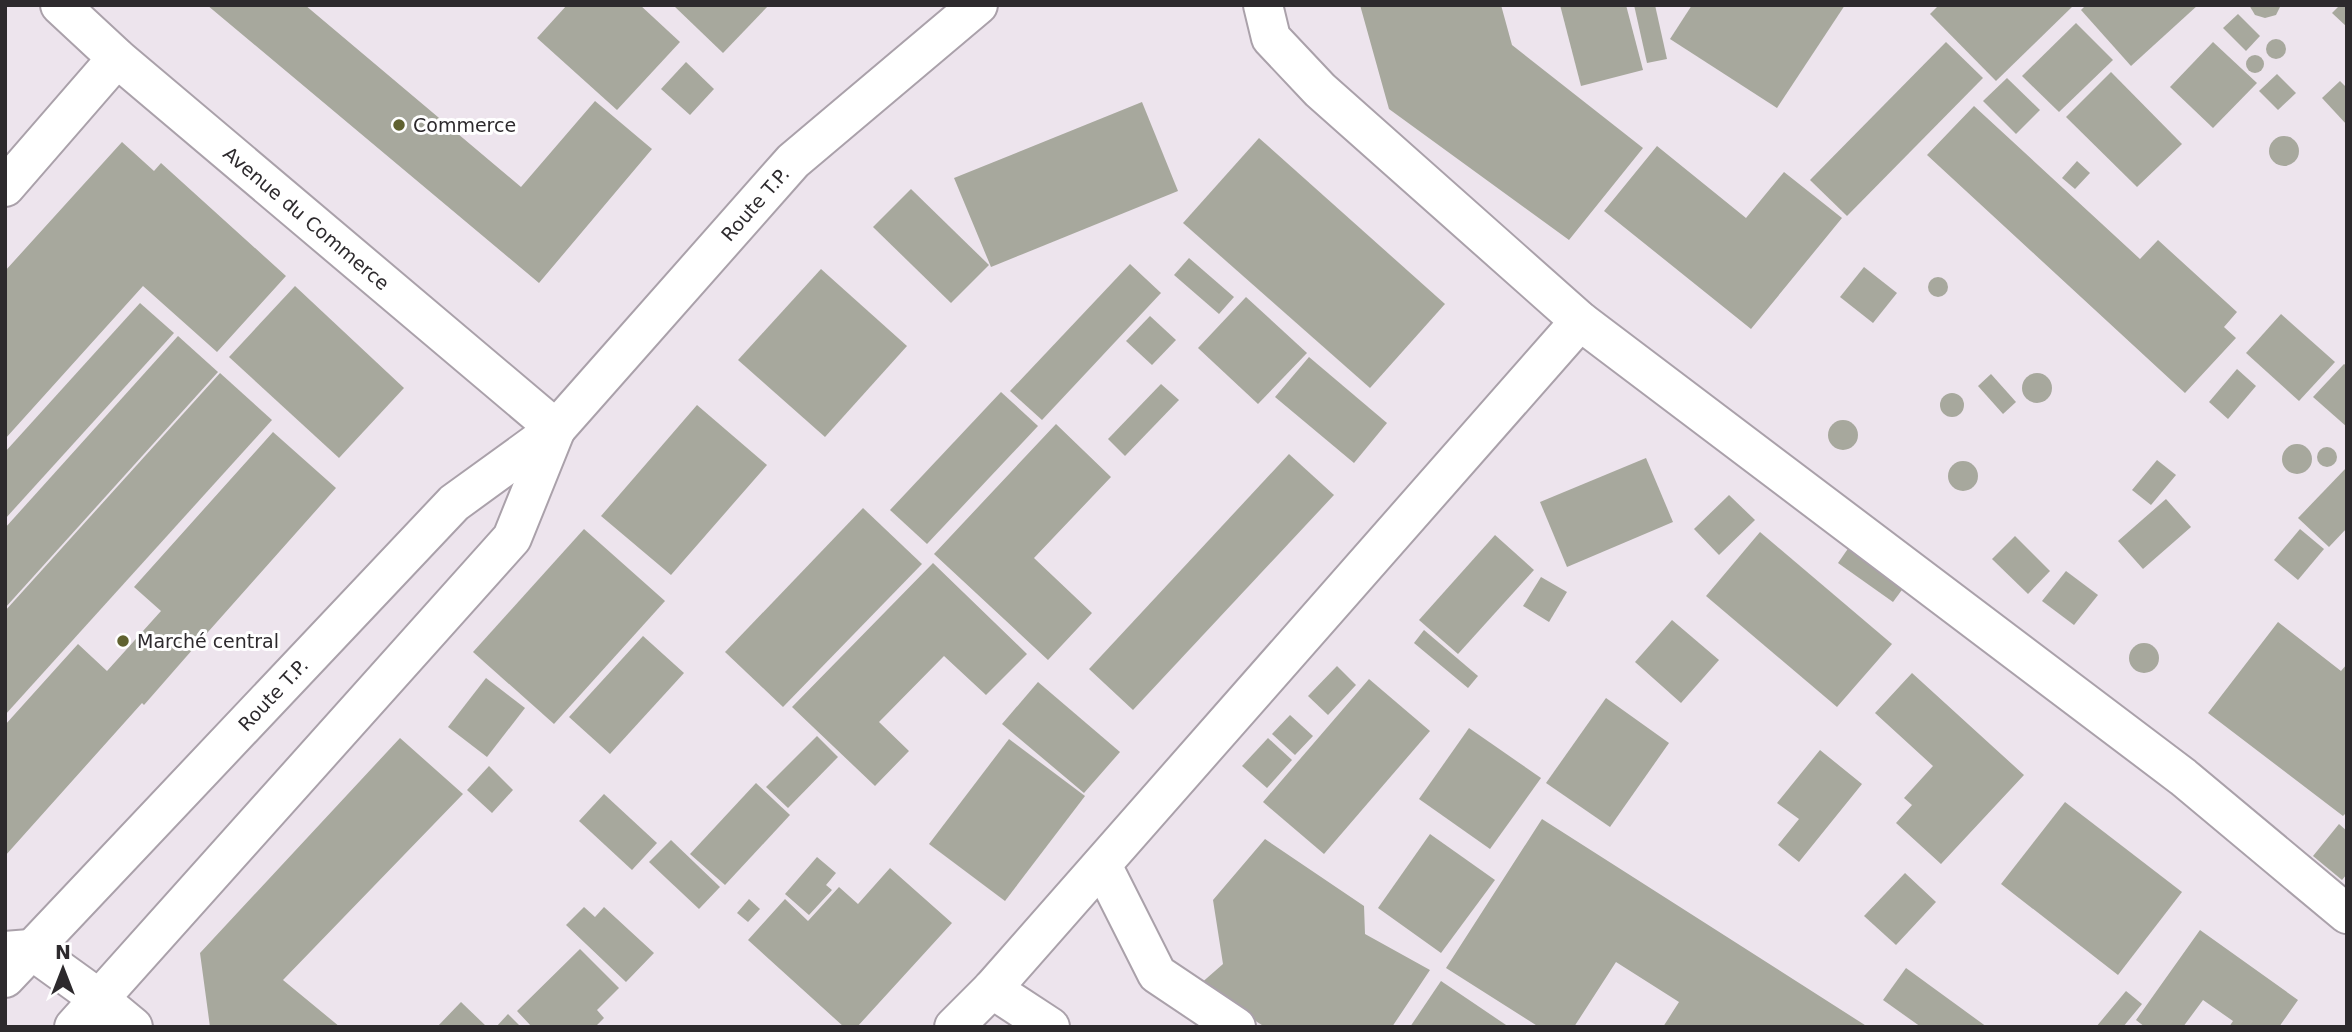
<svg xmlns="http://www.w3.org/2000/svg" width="2352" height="1032" font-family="'DejaVu Sans',sans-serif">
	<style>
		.building { fill: #a7a89d }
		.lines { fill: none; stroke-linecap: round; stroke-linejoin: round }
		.minor-casing { stroke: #aaa1aa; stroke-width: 42 }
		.minor { stroke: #fff; stroke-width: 38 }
		.poi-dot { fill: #606230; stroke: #fff; stroke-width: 2.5 }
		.labels { text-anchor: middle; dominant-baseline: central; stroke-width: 6; stroke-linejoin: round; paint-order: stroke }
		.poi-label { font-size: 19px; fill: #2d2a2d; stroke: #fff; text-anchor: start }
		.street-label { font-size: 19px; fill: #2d2a2d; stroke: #fff }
	</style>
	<rect width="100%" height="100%" fill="#ede4ed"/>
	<!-- building -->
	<g class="building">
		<path d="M 207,5 L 305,5 L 521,187 L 595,101 L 652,149 L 539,283 Z"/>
		<path d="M 567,5 L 640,5 L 680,42 L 617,110 L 537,38 Z"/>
		<path d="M 673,5 L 769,5 L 723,53 Z"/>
		<path d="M 1360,5 L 1501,5 L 1512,45 L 1643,148 L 1569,240 L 1389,109 Z"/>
		<path d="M 1560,5 L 1626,5 L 1643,70 L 1581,86 Z"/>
		<path d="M 1634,5 L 1655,5 L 1667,59 L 1647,63 Z"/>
		<path d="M 1692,5 L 1845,5 L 1777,108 L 1670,39 Z"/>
		<path d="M 1939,5 L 2074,5 L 1996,81 L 1930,14 Z"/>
		<path d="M 2086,5 L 2198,5 L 2131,66 L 2081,10 Z"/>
		<path d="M 2249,5 L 2281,5 L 2276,15 L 2265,18 L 2255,15 Z"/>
		<path d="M 2340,5 L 2347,5 L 2347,27 L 2332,13 Z"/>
		<path d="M 2238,14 L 2260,36 L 2246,51 L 2223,28 Z"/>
		<path d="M 2076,23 L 2113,60 L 2059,112 L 2022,76 Z"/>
		<circle cx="2276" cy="49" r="10"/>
		<path d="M 1946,42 L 1983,78 L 1847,216 L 1810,180 Z"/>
		<path d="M 2213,42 L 2257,83 L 2213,128 L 2170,87 Z"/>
		<circle cx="2255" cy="64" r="9"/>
		<path d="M 686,62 L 714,89 L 690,115 L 661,89 Z"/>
		<path d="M 2111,72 L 2182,144 L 2137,187 L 2066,117 Z"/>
		<path d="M 2277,74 L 2296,93 L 2278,110 L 2259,91 Z"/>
		<path d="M 2007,78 L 2040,110 L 2016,134 L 1983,101 Z"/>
		<path d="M 2340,81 L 2347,88 L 2347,125 L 2322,98 Z"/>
		<path d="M 1142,102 L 1178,191 L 991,267 L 954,178 Z"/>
		<path d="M 1974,106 L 2140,259 L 2158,240 L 2237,312 L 2224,327 L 2236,338 L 2185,393 L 1927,155 Z"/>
		<circle cx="2284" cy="151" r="15"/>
		<path d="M 1259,138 L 1445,304 L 1370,388 L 1183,223 Z"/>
		<path d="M 122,142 L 154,171 L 161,163 L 286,276 L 217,352 L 143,286 L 5,439 L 5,271 Z"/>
		<path d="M 1657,146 L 1746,218 L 1784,172 L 1842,218 L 1751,329 L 1604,211 Z"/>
		<path d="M 2077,161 L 2090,173 L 2075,189 L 2062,178 Z"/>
		<path d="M 911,189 L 989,265 L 951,303 L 873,227 Z"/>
		<path d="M 1189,258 L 1234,297 L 1219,314 L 1174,275 Z"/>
		<path d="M 1130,264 L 1161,293 L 1042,420 L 1010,391 Z"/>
		<path d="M 1864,267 L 1897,293 L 1873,323 L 1840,297 Z"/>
		<path d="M 821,269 L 907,346 L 825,437 L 738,360 Z"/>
		<circle cx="1938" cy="287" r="10"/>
		<path d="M 295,286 L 404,388 L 339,458 L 229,357 Z"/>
		<path d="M 1246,297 L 1307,353 L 1258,404 L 1198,348 Z"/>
		<path d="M 140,303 L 174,333 L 5,519 L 5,452 Z"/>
		<path d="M 2281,314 L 2335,362 L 2299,401 L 2246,353 Z"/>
		<path d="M 1150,316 L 1176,340 L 1152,365 L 1126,341 Z"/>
		<path d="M 178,336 L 218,372 L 5,608 L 5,528 Z"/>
		<path d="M 1309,357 L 1387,423 L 1354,463 L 1275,397 Z"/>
		<path d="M 2344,364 L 2347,366 L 2347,427 L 2313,397 Z"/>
		<path d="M 2237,369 L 2256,386 L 2228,419 L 2209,402 Z"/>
		<circle cx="2037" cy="388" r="15"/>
		<path d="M 220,373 L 272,420 L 5,715 L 5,611 Z"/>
		<path d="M 1991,374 L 2016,402 L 2003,414 L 1978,386 Z"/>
		<path d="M 1161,384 L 1179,400 L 1125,456 L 1108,439 Z"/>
		<path d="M 1001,392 L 1038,426 L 927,544 L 890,510 Z"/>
		<circle cx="1952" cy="405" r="12"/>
		<path d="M 697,405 L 767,465 L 671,575 L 601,516 Z"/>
		<circle cx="1843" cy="435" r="15"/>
		<path d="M 1056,424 L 1111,477 L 1034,558 L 1092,613 L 1048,660 L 934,554 Z"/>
		<path d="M 273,432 L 336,488 L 200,641 L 144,705 L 142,703 L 5,856 L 5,725 L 78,644 L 107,671 L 161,611 L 134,587 Z"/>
		<circle cx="2297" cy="459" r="15"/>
		<circle cx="2327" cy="457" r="10"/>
		<path d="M 1289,454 L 1334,495 L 1133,710 L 1089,669 Z"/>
		<path d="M 1646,458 L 1673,522 L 1567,567 L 1540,502 Z"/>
		<path d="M 2157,460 L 2176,475 L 2151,505 L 2132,490 Z"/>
		<circle cx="1963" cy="476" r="15"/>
		<path d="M 2347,467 L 2347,528 L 2329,547 L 2298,518 Z"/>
		<path d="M 1729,495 L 1755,520 L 1719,555 L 1694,529 Z"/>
		<path d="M 2166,499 L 2191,527 L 2143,569 L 2118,541 Z"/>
		<path d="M 863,508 L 922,564 L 783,707 L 725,652 Z"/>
		<path d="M 584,529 L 665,601 L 554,724 L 473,652 Z"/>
		<path d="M 2300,529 L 2324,549 L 2298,580 L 2274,560 Z"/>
		<path d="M 1760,532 L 1892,644 L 1837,707 L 1706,596 Z"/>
		<path d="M 1495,535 L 1534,570 L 1458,654 L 1419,620 Z"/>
		<path d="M 2015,536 L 2050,571 L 2028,594 L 1992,559 Z"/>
		<path d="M 1854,540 L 1910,579 L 1893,602 L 1838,563 Z"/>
		<path d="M 933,563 L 1027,654 L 986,695 L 944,656 L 879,722 L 909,751 L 875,786 L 792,707 Z"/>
		<path d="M 2066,571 L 2098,595 L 2074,625 L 2042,601 Z"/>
		<path d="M 1541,577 L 1567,592 L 1549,622 L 1523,606 Z"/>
		<path d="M 1672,620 L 1719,660 L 1681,703 L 1635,662 Z"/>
		<path d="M 2278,622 L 2341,671 L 2347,664 L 2347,812 L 2343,816 L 2208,713 Z"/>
		<path d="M 1424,630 L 1478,676 L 1468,688 L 1414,643 Z"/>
		<path d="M 643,636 L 684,673 L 610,754 L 569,717 Z"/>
		<circle cx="2144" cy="658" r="15"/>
		<path d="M 1337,666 L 1356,685 L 1328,715 L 1308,696 Z"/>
		<path d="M 1912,673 L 2024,775 L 1941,864 L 1896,823 L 1912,805 L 1904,798 L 1933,766 L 1875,713 Z"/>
		<path d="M 486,678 L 525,708 L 487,757 L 448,727 Z"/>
		<path d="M 1369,679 L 1430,731 L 1324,854 L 1263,802 Z"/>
		<path d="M 1038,682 L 1120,752 L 1084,793 L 1002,724 Z"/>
		<path d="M 1606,698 L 1669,743 L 1610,827 L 1546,783 Z"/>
		<path d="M 1290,715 L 1313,736 L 1295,755 L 1272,734 Z"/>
		<path d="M 1469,728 L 1541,778 L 1490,849 L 1419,799 Z"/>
		<path d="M 817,736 L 838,757 L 788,808 L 766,787 Z"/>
		<path d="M 400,738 L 463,794 L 283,980 L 340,1027 L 210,1027 L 200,953 Z"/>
		<path d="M 1268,738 L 1292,760 L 1267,788 L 1242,766 Z"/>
		<path d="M 1009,739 L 1085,796 L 1005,901 L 929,844 Z"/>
		<path d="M 1820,750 L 1862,784 L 1799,862 L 1778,845 L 1799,819 L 1777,803 Z"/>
		<path d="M 489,766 L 513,790 L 492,813 L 467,790 Z"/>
		<path d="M 756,783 L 790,815 L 725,885 L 690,854 Z"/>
		<path d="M 604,794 L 657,843 L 632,870 L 579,821 Z"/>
		<path d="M 2065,802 L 2182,892 L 2118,975 L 2001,884 Z"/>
		<path d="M 1542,819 L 1868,1027 L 1663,1027 L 1679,1002 L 1616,962 L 1574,1027 L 1539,1027 L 1446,968 Z"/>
		<path d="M 2339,824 L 2347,831 L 2347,874 L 2342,880 L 2313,856 Z"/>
		<path d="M 1430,834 L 1495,880 L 1441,953 L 1378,908 Z"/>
		<path d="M 1265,839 L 1364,906 L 1365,934 L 1430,970 L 1392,1027 L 1265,1027 L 1199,985 L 1223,964 L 1213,900 Z"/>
		<path d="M 671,840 L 720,887 L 699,909 L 649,862 Z"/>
		<path d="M 817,857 L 836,873 L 826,885 L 832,890 L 809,915 L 785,894 Z"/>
		<path d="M 890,868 L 952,923 L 857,1027 L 844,1027 L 748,940 L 785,899 L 808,921 L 839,887 L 858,904 Z"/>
		<path d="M 1905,873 L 1936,902 L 1896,945 L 1864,916 Z"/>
		<path d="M 749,899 L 760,909 L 748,922 L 737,913 Z"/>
		<path d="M 584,907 L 595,917 L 604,907 L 654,953 L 626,982 L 566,925 Z"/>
		<path d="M 2200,930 L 2298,1000 L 2279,1027 L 2229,1027 L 2233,1021 L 2203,1000 L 2183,1027 L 2145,1027 L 2136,1020 Z"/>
		<path d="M 580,949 L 619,988 L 597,1010 L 604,1018 L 595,1027 L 532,1027 L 517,1011 Z"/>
		<path d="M 1906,968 L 1987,1027 L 1921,1027 L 1883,1000 Z"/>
		<path d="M 1441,981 L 1509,1027 L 1410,1027 Z"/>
		<path d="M 2126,991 L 2142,1004 L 2123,1027 L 2096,1027 Z"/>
		<path d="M 461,1002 L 487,1027 L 437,1027 Z"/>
		<path d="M 508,1014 L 521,1027 L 496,1027 Z"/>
	</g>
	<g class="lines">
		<!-- minor casing -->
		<g class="minor-casing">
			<g id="minor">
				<path id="s1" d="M 60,5 L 117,58 L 556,429"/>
				<path d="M 1263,5 L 1271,38 L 1320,90 L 1580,321 L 2183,777 L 2347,914"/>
				<path d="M 5,187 L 117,58"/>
				<path d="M 1102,865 L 1157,974 L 1236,1027"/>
				<path d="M 5,951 L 30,949 L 98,998 L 133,1027"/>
				<path id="s2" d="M 5,978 L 454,503 L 556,429 L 793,161 L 978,5"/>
				<path d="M 992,989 L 1050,1027"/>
				<path d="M 74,1027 L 512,538 L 556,429"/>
				<path d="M 954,1027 L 992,989 L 1580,321"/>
			</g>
		</g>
		<!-- minor -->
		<use href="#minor" class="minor"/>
	</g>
	<!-- markers -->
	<g class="poi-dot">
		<circle cx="399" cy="125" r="7"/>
		<circle cx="123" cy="641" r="7"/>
	</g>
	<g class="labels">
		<!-- poi labels -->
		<g class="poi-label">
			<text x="413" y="125">Commerce</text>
			<text x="137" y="641">Marché central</text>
		</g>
		<!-- street labels -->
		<g class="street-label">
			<text stroke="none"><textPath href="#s2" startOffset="1080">Route T.P.</textPath></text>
			<text stroke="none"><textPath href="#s1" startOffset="326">Avenue du Commerce</textPath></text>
			<text stroke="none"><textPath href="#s2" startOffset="390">Route T.P.</textPath></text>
		</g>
	</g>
	<!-- border -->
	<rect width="2352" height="1032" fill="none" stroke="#2d2a2d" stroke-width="14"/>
	<!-- north arrow -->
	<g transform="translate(63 969)" stroke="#ffffff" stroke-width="5" paint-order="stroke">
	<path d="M0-5L12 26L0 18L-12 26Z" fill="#2d2a2d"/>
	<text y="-10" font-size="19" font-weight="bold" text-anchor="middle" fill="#2d2a2d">N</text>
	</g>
</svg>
